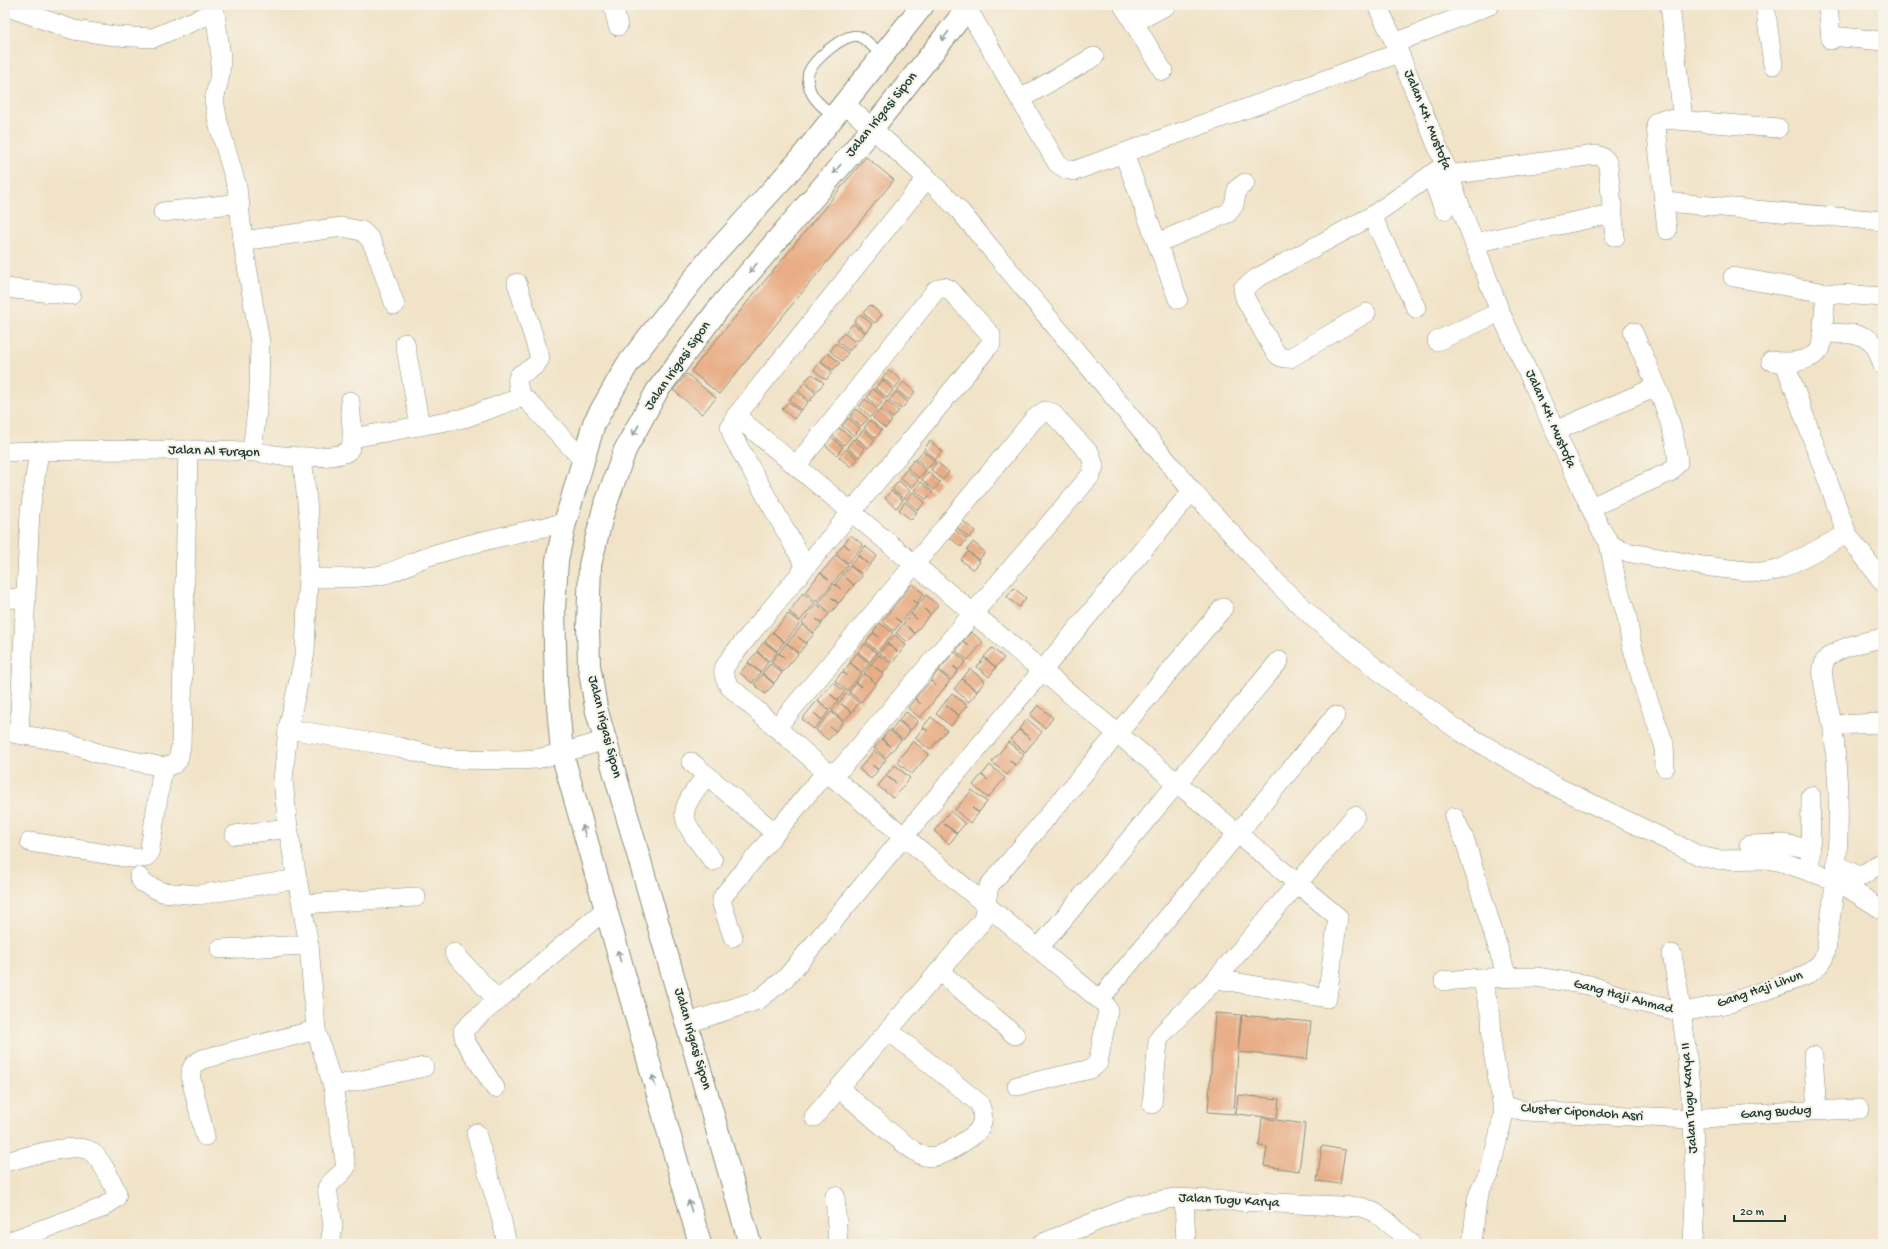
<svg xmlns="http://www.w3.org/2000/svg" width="1888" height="1249" font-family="'Gochi Hand',sans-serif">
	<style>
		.building { fill: #e8ad86 }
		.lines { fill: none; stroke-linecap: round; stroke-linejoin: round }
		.service-casing { stroke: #88907e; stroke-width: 12 }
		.minor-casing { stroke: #88907e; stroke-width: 20 }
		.tertiary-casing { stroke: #88907e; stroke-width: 24 }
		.service { stroke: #fff; stroke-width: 10 }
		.minor { stroke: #fff; stroke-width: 19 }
		.tertiary { stroke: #fff; stroke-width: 22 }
		.oneway { stroke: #8f9e9a }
		.labels { text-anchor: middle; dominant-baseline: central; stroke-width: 4; stroke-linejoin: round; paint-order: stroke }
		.street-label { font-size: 14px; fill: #1f3d34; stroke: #f7f3e8 }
	</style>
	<rect width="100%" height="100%" fill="#f7f3e8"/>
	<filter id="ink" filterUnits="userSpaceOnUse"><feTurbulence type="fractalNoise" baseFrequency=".025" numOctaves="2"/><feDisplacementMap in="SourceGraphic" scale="8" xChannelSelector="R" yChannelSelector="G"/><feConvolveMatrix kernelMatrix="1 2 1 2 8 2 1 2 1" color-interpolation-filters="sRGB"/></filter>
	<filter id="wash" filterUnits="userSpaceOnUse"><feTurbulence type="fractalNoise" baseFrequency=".012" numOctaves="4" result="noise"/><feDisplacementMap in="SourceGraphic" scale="16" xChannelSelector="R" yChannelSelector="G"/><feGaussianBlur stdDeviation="0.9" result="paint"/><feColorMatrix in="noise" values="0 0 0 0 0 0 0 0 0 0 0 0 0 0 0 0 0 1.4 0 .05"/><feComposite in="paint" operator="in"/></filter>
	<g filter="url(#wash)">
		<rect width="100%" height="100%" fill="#f1e3c7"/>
		<g id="blocks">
			<!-- building -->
			<g class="building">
				<path d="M 866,157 L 894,180 L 719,394 L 691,371 Z"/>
				<path d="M 870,305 L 882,315 L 875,323 L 863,313 Z"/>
				<path d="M 860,314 L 872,324 L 866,332 L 854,322 Z"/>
				<path d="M 853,324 L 865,333 L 858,341 L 846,331 Z"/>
				<path d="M 844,333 L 856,343 L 849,351 L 837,341 Z"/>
				<path d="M 836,343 L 848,353 L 842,361 L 830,351 Z"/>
				<path d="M 828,353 L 840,363 L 833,370 L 821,361 Z"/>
				<path d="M 820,362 L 832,372 L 826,380 L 814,370 Z"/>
				<path d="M 889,370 L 901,380 L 895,388 L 882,378 Z"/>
				<path d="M 687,374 L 716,398 L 702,414 L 673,390 Z"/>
				<path d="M 812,374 L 824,383 L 817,391 L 805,381 Z"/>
				<path d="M 882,380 L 893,390 L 887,398 L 875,388 Z"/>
				<path d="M 903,382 L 915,392 L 909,400 L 897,390 Z"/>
				<path d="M 804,383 L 816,393 L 810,401 L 798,391 Z"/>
				<path d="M 873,389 L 885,399 L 878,407 L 867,397 Z"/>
				<path d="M 796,392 L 808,402 L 801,410 L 789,400 Z"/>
				<path d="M 896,392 L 908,402 L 901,409 L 889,400 Z"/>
				<path d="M 865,399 L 877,409 L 871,417 L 859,407 Z"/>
				<path d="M 887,401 L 899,411 L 893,418 L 881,409 Z"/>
				<path d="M 788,402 L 800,411 L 794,419 L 782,409 Z"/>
				<path d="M 856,409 L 868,419 L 861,426 L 850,417 Z"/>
				<path d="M 880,410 L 892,421 L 885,428 L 873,418 Z"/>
				<path d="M 848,418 L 860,428 L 854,436 L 842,426 Z"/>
				<path d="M 870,420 L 882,430 L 876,438 L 864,428 Z"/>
				<path d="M 839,428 L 851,437 L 844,445 L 832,435 Z"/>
				<path d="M 863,430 L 875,440 L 868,448 L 856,438 Z"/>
				<path d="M 831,437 L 843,447 L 837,455 L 825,445 Z"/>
				<path d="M 853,439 L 865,449 L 859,457 L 847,447 Z"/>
				<path d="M 930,441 L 942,451 L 936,459 L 924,449 Z"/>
				<path d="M 846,449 L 858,459 L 851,467 L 839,457 Z"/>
				<path d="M 923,451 L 935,461 L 928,468 L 916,459 Z"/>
				<path d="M 914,460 L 926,470 L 919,478 L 907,468 Z"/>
				<path d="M 937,462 L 949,472 L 943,480 L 931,470 Z"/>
				<path d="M 906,470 L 918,480 L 912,488 L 900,478 Z"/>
				<path d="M 928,472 L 940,482 L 934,490 L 922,480 Z"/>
				<path d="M 899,481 L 910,491 L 904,499 L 892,489 Z"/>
				<path d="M 921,482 L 933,492 L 926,499 L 914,490 Z"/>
				<path d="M 891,491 L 903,500 L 896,508 L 885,498 Z"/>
				<path d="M 913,492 L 925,502 L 918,510 L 906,500 Z"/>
				<path d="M 905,502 L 917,512 L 911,520 L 899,510 Z"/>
				<path d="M 963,521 L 975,531 L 969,538 L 957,528 Z"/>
				<path d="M 955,530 L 967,539 L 961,547 L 949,537 Z"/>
				<path d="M 851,535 L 863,545 L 848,563 L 836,553 L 844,544 L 850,549 L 844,544 Z"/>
				<path d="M 973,542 L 985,552 L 979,560 L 967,550 Z"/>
				<path d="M 865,546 L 877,556 L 862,574 L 850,565 L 858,556 L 868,564 L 858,555 Z"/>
				<path d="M 968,552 L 980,562 L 973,570 L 961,560 Z"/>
				<path d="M 836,555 L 848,565 L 817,602 L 805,592 L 820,573 L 829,580 L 821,573 Z"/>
				<path d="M 850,566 L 862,576 L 854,585 L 846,578 L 854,585 L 839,603 L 831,597 L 838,604 L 831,613 L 819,603 L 834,584 L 841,589 L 835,584 Z"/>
				<path d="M 912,584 L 924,594 L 917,603 L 912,600 L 917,604 L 901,622 L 895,618 L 901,622 L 894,631 L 882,621 Z"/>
				<path d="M 1014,588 L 1026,598 L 1019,607 L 1007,597 Z"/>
				<path d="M 803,593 L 815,603 L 800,621 L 789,612 Z"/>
				<path d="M 926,595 L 938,605 L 931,614 L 923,608 L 930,615 L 915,633 L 907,626 L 915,634 L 908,642 L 896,633 L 911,614 L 917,619 L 911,614 Z"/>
				<path d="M 817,604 L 829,614 L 822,623 L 816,619 L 822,624 L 814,633 L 802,623 Z"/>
				<path d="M 788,614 L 800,623 L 785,642 L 773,632 Z"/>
				<path d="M 880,623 L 893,633 L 878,652 L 866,642 L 873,633 L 879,637 L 873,632 Z"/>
				<path d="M 802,625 L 814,634 L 806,643 L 798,637 L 806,644 L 799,653 L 787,643 Z"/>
				<path d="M 772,632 L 784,642 L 777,651 L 765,641 Z"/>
				<path d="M 971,632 L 983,642 L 968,660 L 956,651 L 963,641 L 969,646 L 963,641 Z"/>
				<path d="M 895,635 L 906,645 L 892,663 L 880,653 L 887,644 L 898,652 L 887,643 Z"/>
				<path d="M 764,642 L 777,652 L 769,661 L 757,651 Z"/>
				<path d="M 786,643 L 798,654 L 783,672 L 771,662 L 778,653 L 784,657 L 779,653 Z"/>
				<path d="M 865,644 L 877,653 L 870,662 L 858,652 Z"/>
				<path d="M 992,648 L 1004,658 L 996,667 L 984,657 Z"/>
				<path d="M 757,652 L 768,662 L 760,672 L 748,662 Z"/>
				<path d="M 954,652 L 966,661 L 959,670 L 953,666 L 958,671 L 951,680 L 939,670 Z"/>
				<path d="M 857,653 L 869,663 L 862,672 L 850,662 Z"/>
				<path d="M 879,655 L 891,664 L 883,673 L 871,664 Z"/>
				<path d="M 984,658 L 996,668 L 989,677 L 977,667 Z"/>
				<path d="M 748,663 L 760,673 L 752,683 L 740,673 Z"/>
				<path d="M 850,663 L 862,673 L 847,691 L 835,681 L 842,672 L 848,676 L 843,672 Z"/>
				<path d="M 770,664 L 782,673 L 774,683 L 762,673 Z"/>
				<path d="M 871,664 L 883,674 L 876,683 L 864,673 Z"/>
				<path d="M 970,669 L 985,681 L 977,691 L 962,679 Z"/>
				<path d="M 938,671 L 950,681 L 920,718 L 908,708 L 915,699 L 921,704 L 915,698 L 931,681 L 936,686 L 931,680 Z"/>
				<path d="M 762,674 L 774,684 L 765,694 L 754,684 Z"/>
				<path d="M 864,674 L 876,684 L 861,702 L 849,692 L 856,683 L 862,687 L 856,683 Z"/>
				<path d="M 962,679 L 977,692 L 969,702 L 954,689 Z"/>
				<path d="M 833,682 L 845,692 L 838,700 L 830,694 L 838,701 L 830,710 L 818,700 Z"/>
				<path d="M 847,693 L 859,703 L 852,712 L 841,704 L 852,712 L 844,721 L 832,711 Z"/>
				<path d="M 952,693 L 967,706 L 959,715 L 946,706 L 959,716 L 951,726 L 936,714 Z"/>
				<path d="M 817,701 L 829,711 L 822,720 L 814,713 L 822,720 L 814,729 L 802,719 Z"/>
				<path d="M 1038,705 L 1053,718 L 1045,728 L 1030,715 Z"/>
				<path d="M 831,712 L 843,722 L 836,731 L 830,727 L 836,731 L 828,740 L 816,730 Z"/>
				<path d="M 906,712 L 918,721 L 911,730 L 899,720 Z"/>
				<path d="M 931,717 L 947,730 L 930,750 L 915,738 L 923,728 L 928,731 L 923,727 Z"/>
				<path d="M 1027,719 L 1042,732 L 1025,752 L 1010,739 L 1019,730 L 1031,739 L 1019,729 Z"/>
				<path d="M 898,721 L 910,731 L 903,740 L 891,730 Z"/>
				<path d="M 889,730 L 901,740 L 886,758 L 874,748 L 882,739 L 890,746 L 882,739 Z"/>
				<path d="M 913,741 L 929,754 L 912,774 L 897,762 Z"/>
				<path d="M 1008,742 L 1024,755 L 1016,765 L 1009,760 L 1015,765 L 1007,775 L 992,762 Z"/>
				<path d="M 874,751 L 886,760 L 878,769 L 872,765 L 878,770 L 871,779 L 859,769 Z"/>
				<path d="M 895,765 L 910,778 L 893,798 L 878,786 L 886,776 L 896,783 L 886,775 Z"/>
				<path d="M 990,765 L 1005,778 L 988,798 L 973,785 L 981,775 L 988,780 L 982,775 Z"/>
				<path d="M 972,790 L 987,802 L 979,812 L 972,808 L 979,813 L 970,823 L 955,810 Z"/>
				<path d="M 950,811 L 965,824 L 957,833 L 944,824 L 957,834 L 949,844 L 934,831 Z"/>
				<path d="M 1215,1013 L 1241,1015 L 1238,1050 L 1242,1015 L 1311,1022 L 1307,1059 L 1238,1052 L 1234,1114 L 1208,1112 Z"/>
				<path d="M 1238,1095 L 1279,1099 L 1277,1118 L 1236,1114 Z"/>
				<path d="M 1262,1118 L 1305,1124 L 1299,1171 L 1264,1166 L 1267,1147 L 1259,1146 Z"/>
				<path d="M 1322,1146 L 1345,1150 L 1340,1184 L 1317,1181 Z"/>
			</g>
		</g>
	</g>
	<g filter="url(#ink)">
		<use href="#blocks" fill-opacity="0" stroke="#88907e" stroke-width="1"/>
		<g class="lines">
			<!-- service casing -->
			<g class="service-casing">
				<path id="service" d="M 835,117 C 827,110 815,102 811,92 C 809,88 807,79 808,74 C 812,61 844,33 858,36 C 867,39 875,49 882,56"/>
			</g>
			<!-- minor casing -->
			<g class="minor-casing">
				<g id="minor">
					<path d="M 214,5 L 221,57 L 220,75 L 214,100 L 218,122 L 237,187 L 244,249 L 260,342 L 259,393 L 252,451"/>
					<path d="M 613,5 L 618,26"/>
					<path d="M 1123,5 L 1163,71"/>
					<path d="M 1377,5 L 1395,43 L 1445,165 L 1500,312 L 1600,528 C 1608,542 1611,547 1626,552 L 1703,566 L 1764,573 L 1781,569 L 1847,534"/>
					<path d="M 1670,5 L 1683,120"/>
					<path d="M 1765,5 L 1773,65"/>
					<path d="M 1828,5 L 1831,40"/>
					<path d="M 5,6 L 74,30 L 115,36 L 153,38 L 215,12"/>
					<path d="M 967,8 L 1057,163 L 1066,169 L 1074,171 L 1399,53"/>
					<path d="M 1134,23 L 1167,5"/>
					<path d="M 1831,36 L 1883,41"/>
					<path d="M 1395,43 L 1490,5"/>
					<path d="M 1020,99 L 1094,57"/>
					<path d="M 845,104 L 927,178 L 959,210 L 1192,491 L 1283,589 L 1315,619 L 1399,687 L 1458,730 L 1553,785 L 1700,856 L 1718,860 L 1766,859 L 1782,862 L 1837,881 L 1883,910"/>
					<path d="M 1124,154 L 1178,299"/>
					<path d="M 1431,175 L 1444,210"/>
					<path d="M 1449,175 L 1595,155 C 1602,156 1606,158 1608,165 L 1615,237"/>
					<path d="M 1665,202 L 1883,221"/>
					<path d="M 163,212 L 240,203"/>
					<path d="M 1372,216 L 1416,308"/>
					<path d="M 1667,230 L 1656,126 L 1657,122 L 1663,119 L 1778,128"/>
					<path d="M 243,241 L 342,227 L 362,231 L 370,239 L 376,251 L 395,305"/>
					<path d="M 1157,243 L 1228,213 L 1234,205 L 1237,189 L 1245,183"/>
					<path d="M 1474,243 L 1611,214"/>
					<path d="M 1733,277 L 1826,293 L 1883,297"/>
					<path d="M 517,283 L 540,358 C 530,379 508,365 522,397"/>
					<path d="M 5,288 L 71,295"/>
					<path d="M 1366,313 L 1290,358 C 1280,359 1277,355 1272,347 L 1245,298 L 1243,289 L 1257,278 L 1372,216 L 1445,165"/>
					<path d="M 1822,333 C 1836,334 1862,331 1872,342 C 1878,348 1880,358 1883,366"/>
					<path d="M 1437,341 L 1500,312"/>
					<path d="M 405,343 L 420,426"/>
					<path d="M 1771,361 C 1787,363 1811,363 1821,348 L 1826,293"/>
					<path d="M 1785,363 L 1847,534 L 1883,582"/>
					<path d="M 736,416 L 1338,917 L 1327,998 L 1216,979"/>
					<path d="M 1555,431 L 1656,387"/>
					<path d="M 352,438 L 464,418 L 522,397 L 529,402 L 583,460"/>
					<path d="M 5,452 C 61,450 116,450 172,450 C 205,450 238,449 269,454 C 283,457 338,460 348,451 C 356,443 350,412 350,401"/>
					<path d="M 302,457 L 310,528 L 305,653 L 288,729 L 283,780 L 288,828 L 309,945 L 316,1030 L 333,1086 L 346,1167 C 341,1176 332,1179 327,1188 L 333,1225 L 330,1244"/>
					<path d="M 796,466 L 936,290 L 944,287 L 949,289 L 991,335 L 991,344 L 988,347 L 732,656 C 722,670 721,671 729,686 L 829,774 L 1106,1005 L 1108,1010 L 1098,1063 L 1091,1069 L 1017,1086"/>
					<path d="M 1591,507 L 1670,472 L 1678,463 C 1675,420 1650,372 1633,332"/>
					<path d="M 1609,543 L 1616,580 L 1627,617 L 1631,642 L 1644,688 L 1664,744 L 1665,767"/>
					<path d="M 806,567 L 733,437 L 730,427 L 736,416 L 927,178"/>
					<path d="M 308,578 C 333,578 357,579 381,575 C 398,572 413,561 429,556 C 474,542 519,532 565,523"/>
					<path d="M 5,599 L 25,597"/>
					<path d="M 1833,725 L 1883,723"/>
					<path d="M 288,729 L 399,747 L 432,756 L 453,759 L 520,760 L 536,759 L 562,753 L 606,740"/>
					<path d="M 5,732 L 66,742 L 100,754 L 163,767 L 174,764 L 178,760 L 181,746 L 188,450"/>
					<path d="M 19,734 L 30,512 L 39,451"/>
					<path d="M 691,762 L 774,832"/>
					<path d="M 707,775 C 699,786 688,797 685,810 C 681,824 705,850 713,861"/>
					<path d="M 1454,817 L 1465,841 L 1507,977"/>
					<path d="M 235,835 L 288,828"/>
					<path d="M 30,842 L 132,858 L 144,858 L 149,854 L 163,767"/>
					<path d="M 1749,845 L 1784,844 L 1811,849"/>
					<path d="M 1837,865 L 1860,877 L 1883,861"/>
					<path d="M 1810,872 L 1811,796"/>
					<path d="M 139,877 L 143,883 L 162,892 L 198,895 L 297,879"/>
					<path d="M 302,904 L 416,897"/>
					<path d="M 733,937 L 722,904 L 722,899 L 724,895 L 820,779 L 842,767 L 1091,475 L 1094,466 L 1090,454 L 1052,413 L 1045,411 L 1034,419 L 914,565 L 776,728"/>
					<path d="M 1039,948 L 1279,661"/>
					<path d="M 220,949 L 309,945"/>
					<path d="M 454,953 L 498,1001"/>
					<path d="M 1672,954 C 1685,1025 1693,1098 1695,1171 C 1696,1195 1694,1220 1693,1244"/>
					<path d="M 939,971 L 1015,1035"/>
					<path d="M 1482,978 L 1491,1016 L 1492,1047 L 1504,1113"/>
					<path d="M 1444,981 L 1482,978 L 1536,977 L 1589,985 L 1635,1001 L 1683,1012 L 1730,1003 L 1805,976 C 1813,971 1820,966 1824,957 C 1828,946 1828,932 1830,921 C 1840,858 1841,793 1833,730 C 1832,714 1817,674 1825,661 C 1833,648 1868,641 1883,638"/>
					<path d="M 1100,999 L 1335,716"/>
					<path d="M 688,1023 L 758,1000 L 785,979 L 1192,491"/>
					<path d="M 1813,1056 L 1817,1110"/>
					<path d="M 333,1086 L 424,1067"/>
					<path d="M 495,1088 L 465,1041 L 463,1031 L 472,1022 L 606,909"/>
					<path d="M 839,1088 C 853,1100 911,1153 924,1156 C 942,1160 958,1145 971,1137 C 984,1128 985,1116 979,1103 L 888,1030"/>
					<path d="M 1152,1104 L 1158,1041 L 1162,1034 L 1216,979 L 1355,816"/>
					<path d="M 814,1117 L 983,920 L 989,886 L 1223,608"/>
					<path d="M 476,1133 L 501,1217 L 507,1244"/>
					<path d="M 205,1136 L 191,1079 C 190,1067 193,1064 203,1059 L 316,1030"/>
					<path d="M 5,1162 C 23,1158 75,1141 90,1151 C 102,1159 111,1180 117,1193 L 116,1198 L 102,1208 L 5,1243"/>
					<path d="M 835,1196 L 838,1244"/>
					<path d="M 1184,1199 L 1186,1244"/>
					<path d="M 1041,1244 L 1136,1205 L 1174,1198 L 1360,1207 C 1382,1212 1395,1229 1411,1244"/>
					<path d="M 1472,1244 L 1477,1199 L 1481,1188 L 1489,1175 L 1504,1113 L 1512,1108 L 1525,1111 L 1692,1119 L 1782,1112 L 1860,1109"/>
				</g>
			</g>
			<!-- tertiary casing -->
			<g class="tertiary-casing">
				<g id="tertiary">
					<path d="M 700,1244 L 562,753 L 556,681 L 554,609 L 557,560 L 565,523 L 594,423 L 627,365 L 707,262 L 796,164 L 923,5"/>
					<path d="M 750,1244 L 596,708 L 589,665 L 588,627 L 590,565 L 603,512 L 625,450 L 657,391 L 719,308 L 872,129 L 970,5"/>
				</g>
			</g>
			<!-- service -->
			<use href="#service" class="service"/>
			<!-- minor -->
			<use href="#minor" class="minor"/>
			<!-- tertiary -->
			<use href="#tertiary" class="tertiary"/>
		</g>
		<!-- one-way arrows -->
		<defs><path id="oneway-shaft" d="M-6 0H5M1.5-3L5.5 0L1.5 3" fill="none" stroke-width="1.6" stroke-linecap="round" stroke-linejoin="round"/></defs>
		<g class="oneway">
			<use href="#oneway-shaft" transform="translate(945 36) rotate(128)"/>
			<use href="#oneway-shaft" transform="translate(837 169) rotate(130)"/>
			<use href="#oneway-shaft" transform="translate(753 268) rotate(130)"/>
			<use href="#oneway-shaft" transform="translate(636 430) rotate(119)"/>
			<use href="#oneway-shaft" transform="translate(584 831) rotate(-106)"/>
			<use href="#oneway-shaft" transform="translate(619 956) rotate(-106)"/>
			<use href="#oneway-shaft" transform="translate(654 1081) rotate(-106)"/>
			<use href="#oneway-shaft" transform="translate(690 1206) rotate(-106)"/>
		</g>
	</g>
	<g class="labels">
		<!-- street labels -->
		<g class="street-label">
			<text transform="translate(882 115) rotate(-51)">Jalan Irigasi Sipon</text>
			<text transform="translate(1427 120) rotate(68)">Jalan KH. Mustofa</text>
			<text transform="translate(678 366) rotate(-55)">Jalan Irigasi Sipon</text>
			<text transform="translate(1550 419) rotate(66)">Jalan KH. Mustofa</text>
			<text transform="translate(214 452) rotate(2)">Jalan Al Furqon</text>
			<text transform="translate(604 727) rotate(76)">Jalan Irigasi Sipon</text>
			<text transform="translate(1760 990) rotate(-19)">Gang Haji Lihun</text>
			<text transform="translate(1623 997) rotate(15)">Gang Haji Ahmad</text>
			<text transform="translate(692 1039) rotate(74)">Jalan Irigasi Sipon</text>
			<text transform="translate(1690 1098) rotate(-94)">Jalan Tugu Karya II</text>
			<text transform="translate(1582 1113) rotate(4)">Cluster Cipondoh Asri</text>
			<text transform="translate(1776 1113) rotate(-4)">Gang Budug</text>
			<text transform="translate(1229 1201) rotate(3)">Jalan Tugu Karya</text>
		</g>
	</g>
	<!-- margin -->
	<rect width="1888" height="1249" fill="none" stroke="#f7f3e8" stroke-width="20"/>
	<!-- scale -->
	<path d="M1734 1215v6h51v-6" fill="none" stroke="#1f3d34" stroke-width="2"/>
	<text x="1740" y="1215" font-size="12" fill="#1f3d34" stroke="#f7f3e8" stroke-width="3" paint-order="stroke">20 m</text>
</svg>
